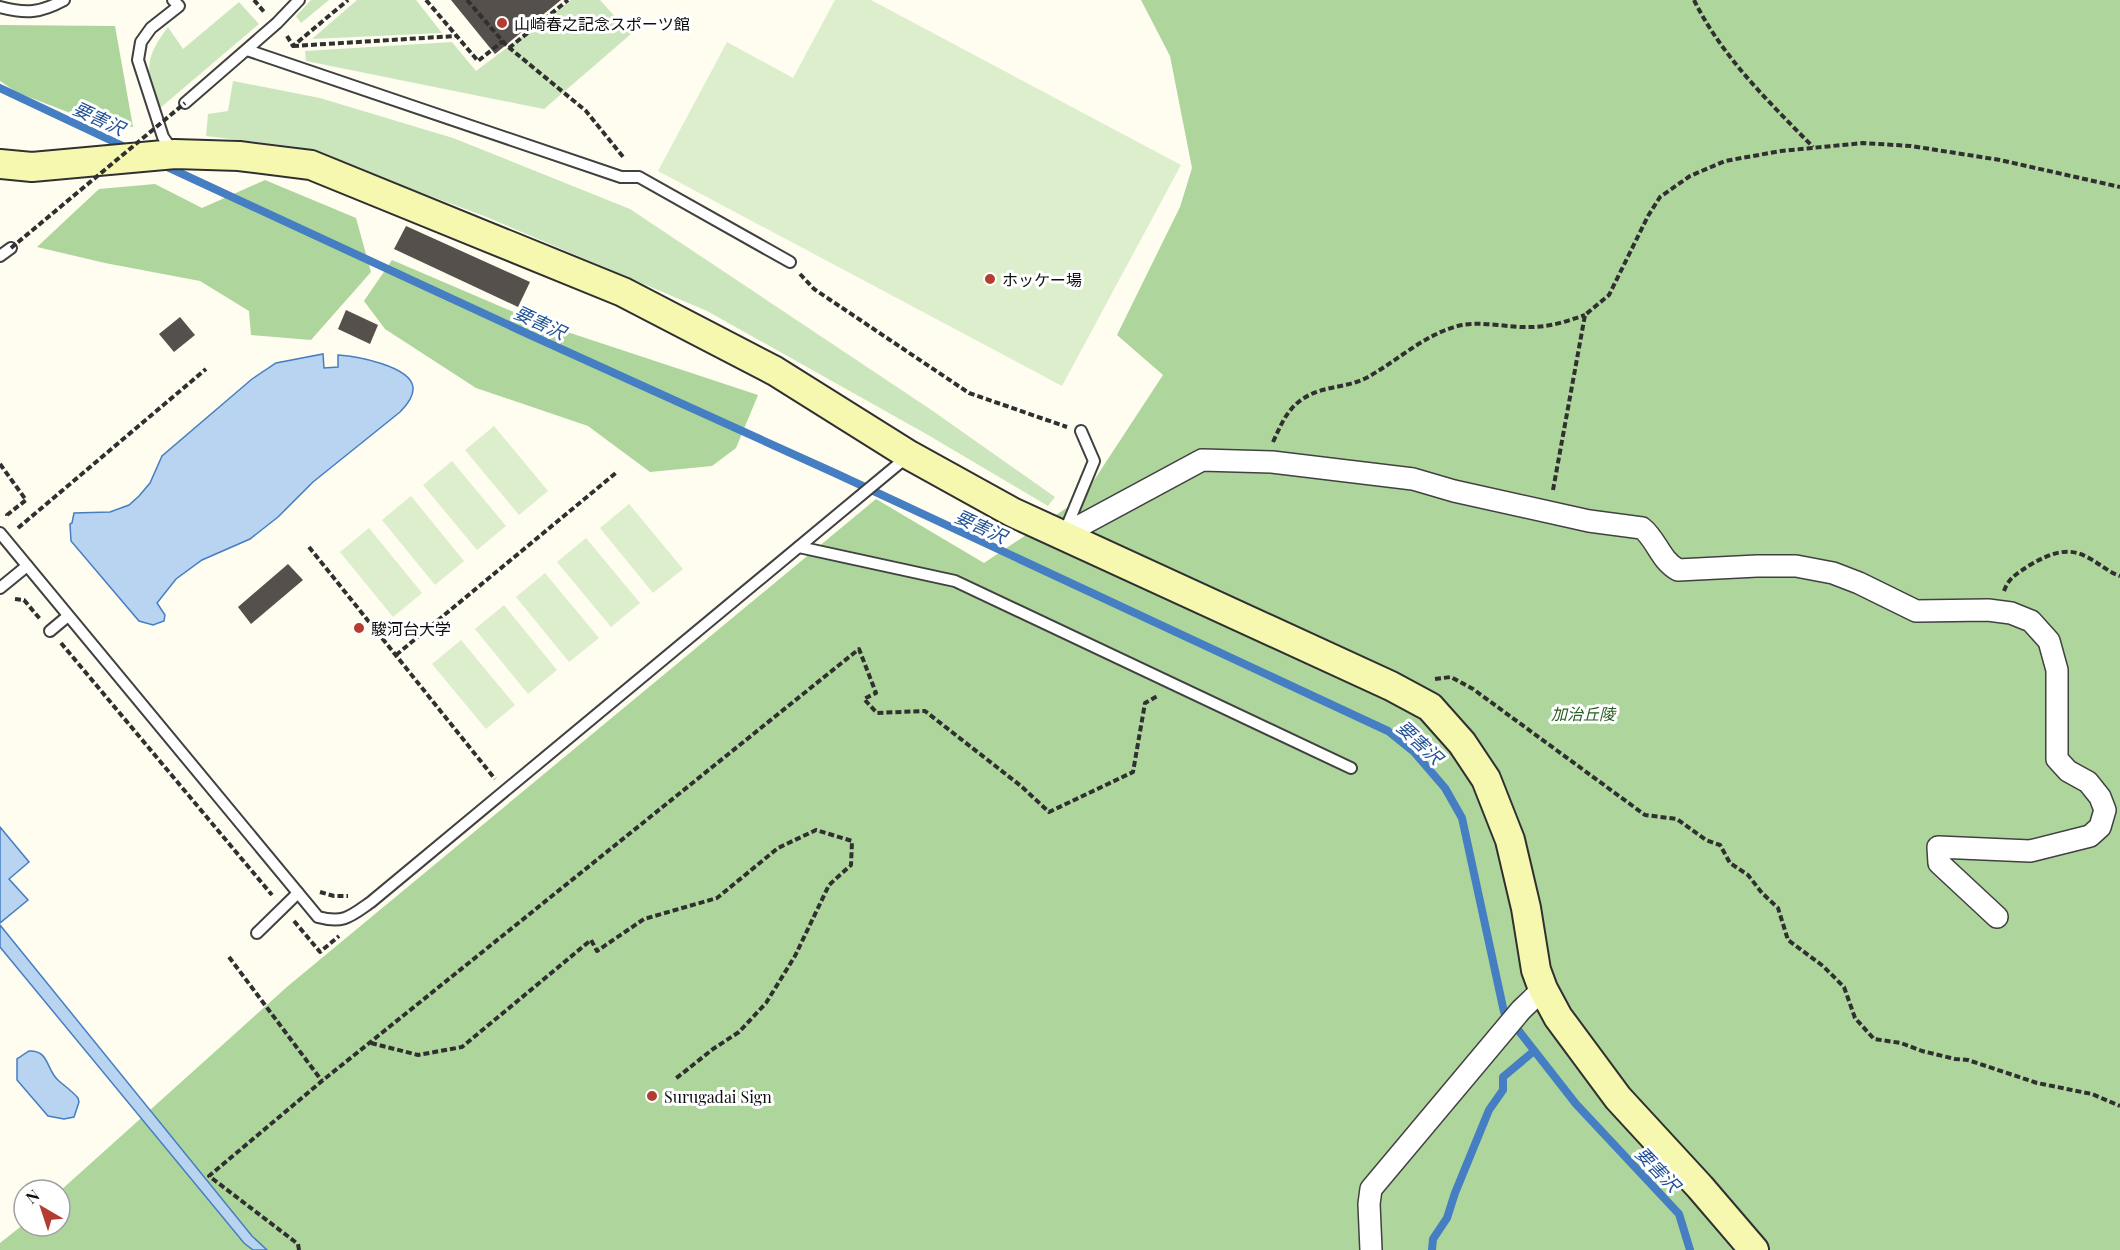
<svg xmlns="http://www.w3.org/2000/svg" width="2120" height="1250" font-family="'Playfair Display','Noto Sans JP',serif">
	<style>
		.green { fill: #cbe6bc }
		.forest { fill: #aed59c }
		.pitch { fill: #ddeecd }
		.water { fill: #b8d4f1; stroke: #457ec2; stroke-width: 1.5 }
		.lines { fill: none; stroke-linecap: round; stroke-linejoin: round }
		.stream { stroke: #457ec2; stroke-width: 8 }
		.building { fill: #55504b }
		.lane-casing { stroke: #414141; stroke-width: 14 }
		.street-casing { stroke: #414141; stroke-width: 24 }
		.secondary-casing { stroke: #303030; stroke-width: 32 }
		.path { stroke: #303030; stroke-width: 4; stroke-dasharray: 6 3; stroke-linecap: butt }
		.lane { stroke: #fff; stroke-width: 10 }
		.street { stroke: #fff; stroke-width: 21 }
		.secondary { stroke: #f6f8b0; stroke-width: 28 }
		.path-bridge { stroke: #303030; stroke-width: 4; stroke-dasharray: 6 3; stroke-linecap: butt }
		.poi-dot { fill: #b33d31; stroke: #fff; stroke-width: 2 }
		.labels { text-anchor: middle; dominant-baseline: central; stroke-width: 6; stroke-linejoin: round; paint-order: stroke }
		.poi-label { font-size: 16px; fill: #0e0e0e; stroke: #fff; text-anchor: start }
		.park-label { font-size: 16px; font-style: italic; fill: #276023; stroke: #fff }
		.water-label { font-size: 18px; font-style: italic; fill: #215295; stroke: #fff }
	</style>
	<rect width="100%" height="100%" fill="#fefdf0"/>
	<!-- green -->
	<g class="green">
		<path d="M 311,0 L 329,0 L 301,23 L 296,16 Z"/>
		<path d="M 357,0 L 416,0 L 442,33 L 312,39 Z"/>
		<path d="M 571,0 L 600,0 L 631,34 L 544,109 L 306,61 L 305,51 L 452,42 L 476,71 Z"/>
		<path d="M 239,2 L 259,24 L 159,109 C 146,71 143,60 168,27 L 183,49 Z"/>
		<path d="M 233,81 L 320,98 L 453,138 L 630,209 L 930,409 L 1055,497 L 1048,506 L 928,435 L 707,311 L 484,216 L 298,147 L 206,136 L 208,114 L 228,111 Z"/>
	</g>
	<!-- forest -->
	<g class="forest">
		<path d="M 1141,0 L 2120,0 L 2120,1250 L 0,1250 L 0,1243 L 24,1224 L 24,1226 L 60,1226 L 60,1191 L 288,986 L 876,499 L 984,563 L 1083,497 L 1163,375 L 1117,335 L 1180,207 L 1192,168 L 1170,56 Z"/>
		<path d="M 0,25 L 115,26 L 133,127 L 96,123 L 16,92 L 0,81 Z"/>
		<path d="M 265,180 L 356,218 L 371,272 L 311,340 L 251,335 L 249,311 L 200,281 L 105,263 L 37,247 L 99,189 L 155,184 L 202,208 Z"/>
		<path d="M 392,260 L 537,322 L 758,395 L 736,448 L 712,466 L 650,472 L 588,426 L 476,388 L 385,329 L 364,301 Z"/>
	</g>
	<!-- pitch -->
	<g class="pitch">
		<path d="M 835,0 L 871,0 L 1181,165 L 1062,386 L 658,171 L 727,42 L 793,78 Z"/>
		<path d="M 494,426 L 548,491 L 519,515 L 465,450 Z"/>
		<path d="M 452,461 L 506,526 L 477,550 L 423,485 Z"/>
		<path d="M 411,496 L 464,561 L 435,585 L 382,520 Z"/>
		<path d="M 629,504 L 683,569 L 653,593 L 600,528 Z"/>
		<path d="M 369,528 L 422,593 L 393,617 L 340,552 Z"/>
		<path d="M 586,538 L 640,603 L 611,627 L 557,562 Z"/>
		<path d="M 545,573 L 599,638 L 569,662 L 516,597 Z"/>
		<path d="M 504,605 L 557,670 L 528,694 L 475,629 Z"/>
		<path d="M 461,640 L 515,705 L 486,729 L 432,664 Z"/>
	</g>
	<!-- water -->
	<g class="water">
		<path d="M 323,354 L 324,368 L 338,367 L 338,355 C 356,356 410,366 413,387 C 414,396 406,406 400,412 L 313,482 L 278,517 L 250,539 L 202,560 L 176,579 L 157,603 L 165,615 L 164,621 L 153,625 L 139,621 L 71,541 L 70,524 L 72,523 L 74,513 L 110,512 L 129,505 L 139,496 L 150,483 L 162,456 L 252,379 L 276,363 Z"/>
		<path d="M 0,827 L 29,862 L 9,879 L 28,900 L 0,923 Z"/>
		<path d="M 0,925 L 252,1236 L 267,1250 L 253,1250 L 244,1243 L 0,947 Z"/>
		<path d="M 29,1051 C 50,1050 46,1071 59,1081 C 66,1087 72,1091 78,1098 L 79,1102 L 74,1117 L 64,1119 L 48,1116 L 17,1080 L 17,1059 Z"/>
	</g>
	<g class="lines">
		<!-- stream -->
		<g class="stream">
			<path d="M 0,88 L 127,148"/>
			<path d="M 163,165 L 528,334 L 837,474 L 1388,731 L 1414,752 L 1445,788 L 1462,818 L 1504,1012 L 1576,1104 L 1679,1214 L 1690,1250"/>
			<path d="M 1432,1250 L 1433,1239 L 1447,1218 L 1455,1193 L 1489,1110 L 1503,1090 L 1503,1077 L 1534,1051"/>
		</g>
	</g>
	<!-- building -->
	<g class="building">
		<path d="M 451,0 L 561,0 L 495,54 Z"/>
		<path d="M 406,226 L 530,282 L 518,307 L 394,249 Z"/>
		<path d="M 346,310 L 378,325 L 370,344 L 338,329 Z"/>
		<path d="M 180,317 L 195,335 L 174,352 L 159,334 Z"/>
		<path d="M 288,564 L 303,580 L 251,624 L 238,607 Z"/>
	</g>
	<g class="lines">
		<!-- lane casing -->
		<g class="lane-casing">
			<g id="lane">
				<path d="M 0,7 C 26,14 40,13 64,0"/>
				<path d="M 247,50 L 621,177 L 639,177 L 790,262"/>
				<path d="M 185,103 L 277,23 L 299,0"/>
				<path d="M 173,151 L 163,137 L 138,60 L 141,42 L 151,28 L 179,6 L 173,0"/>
				<path d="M 0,256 L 11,248"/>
				<path d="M 1065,531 L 1094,461 L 1081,431"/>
				<path d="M 0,533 L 318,917 C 344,924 351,916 371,902 L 907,457"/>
				<path d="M 799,547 L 955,581 L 1351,768"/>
				<path d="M 0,588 L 27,566"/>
				<path d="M 50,631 L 68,616"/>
				<path d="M 257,933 L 298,893"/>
			</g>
		</g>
		<!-- street casing -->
		<g class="street-casing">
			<g id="street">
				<path d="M 1063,535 L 1202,460 L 1272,462 L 1413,479 L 1454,491 L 1589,521 L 1642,528 C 1657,540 1660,560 1678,570 L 1757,566 L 1796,566 L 1833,573 L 1859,583 L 1916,611 L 1988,610 L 2011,613 L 2031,621 L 2049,641 L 2057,670 L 2057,759 L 2068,771 L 2088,782 L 2100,797 L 2105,810 L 2100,827 L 2090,836 L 2030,851 L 1938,847 L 1939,863 L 1997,917"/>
				<path d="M 1371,1250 L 1369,1204 L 1371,1189 L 1521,1010 L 1543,989"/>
			</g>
		</g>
		<!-- secondary casing -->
		<g class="secondary-casing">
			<path id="secondary" d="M 0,164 L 32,167 L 175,154 L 239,156 L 311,165 L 623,292 L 775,371 L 909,455 L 1012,512 L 1391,686 L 1430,707 L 1462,743 L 1486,779 L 1510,840 L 1526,908 L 1536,970 L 1543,989 L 1558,1017 L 1618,1098 L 1700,1187 L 1754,1250"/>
		</g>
		<!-- path -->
		<g class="path">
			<path d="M 254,0 L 265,13"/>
			<path d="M 426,0 L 478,61 L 503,41"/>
			<path d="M 467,0 L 506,45 L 586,111 L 624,158"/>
			<path d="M 1694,0 C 1722,57 1769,102 1813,147"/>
			<path d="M 287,36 L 293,46 L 348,0"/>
			<path d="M 293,46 L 456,36"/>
			<path d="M 509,48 L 568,0"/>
			<path d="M 800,274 L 814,289 L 969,393 L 1067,427"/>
			<path d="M 1273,442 C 1281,425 1286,411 1301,400 C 1322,385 1344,389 1366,378 C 1398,361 1425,333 1462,325 C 1483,321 1510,328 1531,327 C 1550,327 1568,321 1585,315"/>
			<path d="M 0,464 L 26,500 L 7,515 L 8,518"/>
			<path d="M 1553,490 L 1585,315 L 1609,295 L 1648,216 L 1660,197 L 1690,176 L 1725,161 L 1781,151 L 1863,143 L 1911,146 L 2000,160 L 2120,187"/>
			<path d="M 18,528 L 206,369"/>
			<path d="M 309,547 L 495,779"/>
			<path d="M 2004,591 C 2009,577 2018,573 2030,565 C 2049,554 2067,546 2087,557 C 2099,563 2108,572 2120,576"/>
			<path d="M 15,599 L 24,600 L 40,619"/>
			<path d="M 61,643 L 272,895"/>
			<path d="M 396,655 L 617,472"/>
			<path d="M 1435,679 L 1451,677 L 1473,689 L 1645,815 L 1677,819 L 1706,840 L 1720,845 L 1730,863 L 1748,875 L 1762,893 L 1778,908 L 1788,940 L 1823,966 L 1844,987 L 1855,1018 L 1874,1039 L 1901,1043 L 1922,1051 L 1955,1059 L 1968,1060 L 2037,1083 L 2092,1094 L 2120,1106"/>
			<path d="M 320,892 L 334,896 L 348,896"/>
			<path d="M 294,921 L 320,952 L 339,936"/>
			<path d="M 229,957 L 322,1081"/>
			<path d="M 371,1043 L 418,1055 L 462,1047 L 591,940 L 597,951 L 644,919 L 717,898 L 778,848 L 816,830 L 852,841 L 851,865 L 829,885 L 795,956 L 766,1003 L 739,1032 L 713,1049 L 674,1080"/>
			<path d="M 299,1250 L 298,1244 L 209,1176 L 322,1081 L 859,649 L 876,693 L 864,699 L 877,713 L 925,711 L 1021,786 L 1049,812 L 1133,772 L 1145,703 L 1159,695"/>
		</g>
		<!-- lane -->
		<use href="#lane" class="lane"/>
		<!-- street -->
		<use href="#street" class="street"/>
		<!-- secondary -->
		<use href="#secondary" class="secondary"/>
		<!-- path-bridge -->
		<path class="path-bridge" d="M 11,248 L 185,103"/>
	</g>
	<!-- markers -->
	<g class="poi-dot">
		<circle cx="502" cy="23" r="6"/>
		<circle cx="990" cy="279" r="6"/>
		<circle cx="359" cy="628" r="6"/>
		<circle cx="652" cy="1096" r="6"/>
	</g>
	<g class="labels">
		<!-- poi labels -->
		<g class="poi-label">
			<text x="514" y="23">山崎春之記念スポーツ館</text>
			<text x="1002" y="279">ホッケー場</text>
			<text x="371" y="628">駿河台大学</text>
			<text x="664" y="1096">Surugadai Sign</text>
		</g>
		<!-- park labels -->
		<g class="park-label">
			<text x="1583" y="713">加治丘陵</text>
		</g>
		<!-- water labels -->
		<g class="water-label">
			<text transform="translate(99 118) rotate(25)">要害沢</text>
			<text transform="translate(540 322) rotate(25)">要害沢</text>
			<text transform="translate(981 526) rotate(25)">要害沢</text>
			<text transform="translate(1420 742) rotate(43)">要害沢</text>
			<text transform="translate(1658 1169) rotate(46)">要害沢</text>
		</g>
	</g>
	<!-- north arrow -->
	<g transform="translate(42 1208) rotate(321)"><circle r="28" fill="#ffffff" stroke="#9f9f9f" stroke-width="1.5"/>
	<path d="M0-4.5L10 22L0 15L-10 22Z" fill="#b33d31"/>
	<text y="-9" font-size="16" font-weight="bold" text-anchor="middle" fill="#0e0e0e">N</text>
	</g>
</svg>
